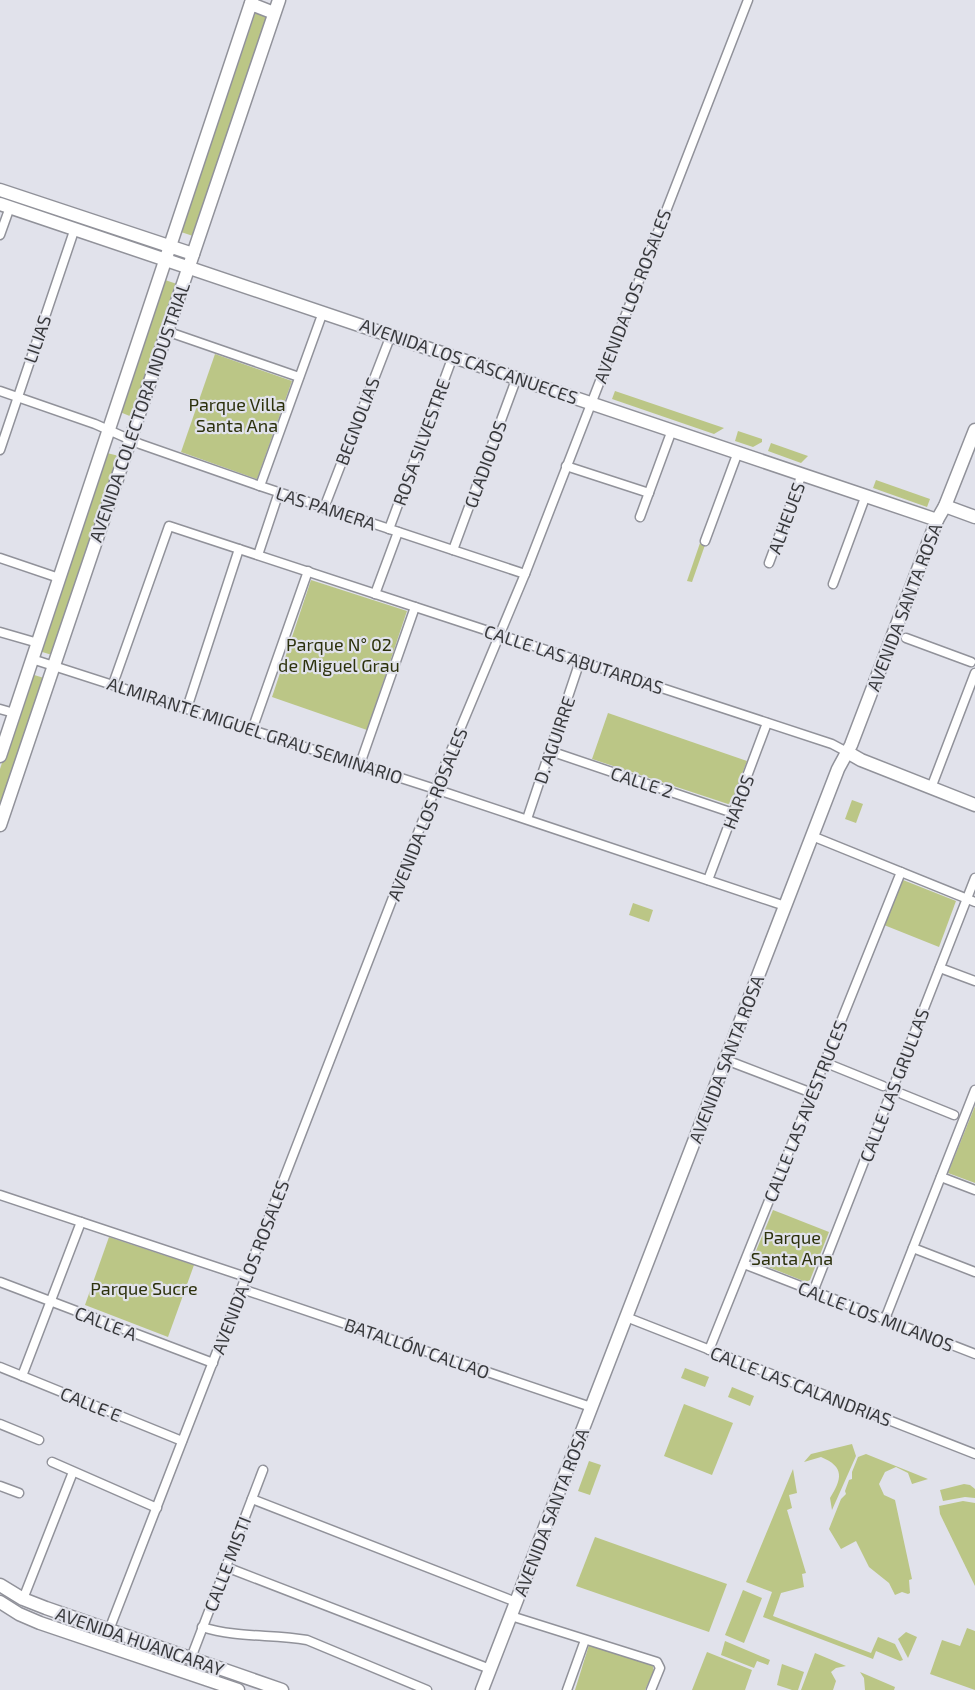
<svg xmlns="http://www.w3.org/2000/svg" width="975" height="1690" font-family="'Exo 2',sans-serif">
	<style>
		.green { fill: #bbc686 }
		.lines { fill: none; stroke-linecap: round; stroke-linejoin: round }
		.street-casing { stroke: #91929a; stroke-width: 11 }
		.secondary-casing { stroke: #91929a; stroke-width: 15 }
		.primary-casing { stroke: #91929a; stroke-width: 15 }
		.street { stroke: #fff; stroke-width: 8 }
		.secondary { stroke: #fff; stroke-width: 12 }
		.primary { stroke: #fff; stroke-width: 12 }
		.labels { text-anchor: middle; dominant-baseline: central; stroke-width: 4.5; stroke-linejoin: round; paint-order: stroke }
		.street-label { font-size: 18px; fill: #38393c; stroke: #e1e2eb }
		.park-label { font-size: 18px; fill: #2c310c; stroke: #e1e2eb }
	</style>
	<rect width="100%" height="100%" fill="#e1e2eb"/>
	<!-- green -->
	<g class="green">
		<path d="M 256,11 L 268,13 L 193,236 L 181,232 Z"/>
		<path d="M 165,280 L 177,284 L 132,417 L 120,412 Z"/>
		<path d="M 215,354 L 292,381 L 257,479 L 181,452 Z"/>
		<path d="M 615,391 L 724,428 L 714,434 L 612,399 Z"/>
		<path d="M 738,431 L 762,439 L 762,442 L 753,447 L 735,441 Z"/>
		<path d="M 771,443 L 808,456 L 801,463 L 768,451 Z"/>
		<path d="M 107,453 L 119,456 L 52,655 L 39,651 Z"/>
		<path d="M 876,480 L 930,499 L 927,507 L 873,488 Z"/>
		<path d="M 700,543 L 705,545 L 692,582 L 687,581 Z"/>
		<path d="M 311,580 L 407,611 L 367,730 L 272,697 Z"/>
		<path d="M 31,674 L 44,678 L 0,807 L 0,769 Z"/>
		<path d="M 608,713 L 747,761 L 731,803 L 728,804 L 592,759 Z"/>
		<path d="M 852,800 L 863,804 L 856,823 L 845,819 Z"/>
		<path d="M 903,880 L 956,901 L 939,947 L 884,925 Z"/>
		<path d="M 633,903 L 653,910 L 649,922 L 629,915 Z"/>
		<path d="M 975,1106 L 975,1183 L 948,1173 Z"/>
		<path d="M 773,1210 L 829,1232 L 810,1280 L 806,1282 L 756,1262 L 753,1258 Z"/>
		<path d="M 109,1237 L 194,1265 L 168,1337 L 85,1305 Z"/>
		<path d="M 685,1368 L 709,1377 L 705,1387 L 681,1378 Z"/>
		<path d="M 732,1387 L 754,1396 L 750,1406 L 728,1397 Z"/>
		<path d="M 684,1404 L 733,1423 L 712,1475 L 664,1456 Z"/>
		<path d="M 852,1444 L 856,1456 L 832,1510 L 830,1498 C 842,1479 845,1467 821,1457 L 804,1462 L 811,1454 Z"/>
		<path d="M 866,1454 L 928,1479 L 912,1484 L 908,1473 L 896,1467 L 885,1472 L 879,1484 L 884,1495 L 895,1500 L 912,1579 L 909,1580 L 910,1593 L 908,1594 L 902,1592 L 895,1595 L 889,1583 L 869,1567 L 856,1541 L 841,1549 L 829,1529 L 841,1499 L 846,1494 L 845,1491 L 849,1480 L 852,1479 L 852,1472 L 858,1457 Z"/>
		<path d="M 589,1461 L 601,1465 L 590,1495 L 578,1491 Z"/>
		<path d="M 793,1469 L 797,1493 L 789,1495 L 792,1508 L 787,1510 L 806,1573 L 802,1574 L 804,1587 L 781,1593 L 773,1616 L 871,1653 L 878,1637 L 895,1644 L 903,1660 L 900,1661 L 876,1651 L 873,1659 L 763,1617 L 772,1592 L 746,1582 Z"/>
		<path d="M 964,1484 L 970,1485 L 975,1489 L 975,1498 L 965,1497 L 943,1501 L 940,1490 Z"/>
		<path d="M 963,1501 L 975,1503 L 975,1586 L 940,1514 L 939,1506 Z"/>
		<path d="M 595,1537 L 727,1584 L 709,1632 L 576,1586 Z"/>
		<path d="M 743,1590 L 762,1598 L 744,1643 L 725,1635 Z"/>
		<path d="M 967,1628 L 975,1631 L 975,1690 L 930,1674 L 942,1640 L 960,1646 Z"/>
		<path d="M 906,1632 L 917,1637 L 908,1658 L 898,1639 Z"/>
		<path d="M 725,1641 L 770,1660 L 768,1665 L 757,1661 L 754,1668 L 721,1655 Z"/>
		<path d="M 589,1645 L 652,1663 L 654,1671 L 645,1690 L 575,1690 Z"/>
		<path d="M 707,1652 L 752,1670 L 745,1690 L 692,1690 Z"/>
		<path d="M 815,1653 L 846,1666 L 836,1668 L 831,1672 L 836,1681 L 833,1690 L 801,1690 Z"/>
		<path d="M 782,1664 L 804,1672 L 798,1690 L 792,1690 L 777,1685 Z"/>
		<path d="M 860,1672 L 895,1687 L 894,1690 L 865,1690 L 864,1678 Z"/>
	</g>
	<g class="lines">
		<!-- street casing -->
		<g class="street-casing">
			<g id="street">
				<path d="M 0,235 L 10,207"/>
				<path d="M 166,331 L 299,377"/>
				<path d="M 0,391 L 95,424 L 140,444 L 260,486 L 525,574"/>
				<path d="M 0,450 L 75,228"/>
				<path d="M 566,466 L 649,493"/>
				<path d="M 260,486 L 323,312"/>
				<path d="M 324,508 L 391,335"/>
				<path d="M 640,517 L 672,430"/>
				<path d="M 389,529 L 453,356"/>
				<path d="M 705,541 L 738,452"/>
				<path d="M 453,550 L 517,377"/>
				<path d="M 258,555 L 279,492"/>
				<path d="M 0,558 L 59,578"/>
				<path d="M 769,563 L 802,474"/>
				<path d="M 833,584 L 866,495"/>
				<path d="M 375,594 L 398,532"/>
				<path d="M 0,632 L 38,643"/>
				<path d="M 906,638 L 971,662"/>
				<path d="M 32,659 L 435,789 L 785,906"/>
				<path d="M 113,684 L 169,526 L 832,744 L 847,752"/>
				<path d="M 187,708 L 239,549"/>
				<path d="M 0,709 L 14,713"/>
				<path d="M 252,730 L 308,571"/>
				<path d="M 550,751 L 733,813"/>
				<path d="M 360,764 L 415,607"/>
				<path d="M 931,788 L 975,673"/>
				<path d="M 527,819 L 580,661"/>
				<path d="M 812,836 L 975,902"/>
				<path d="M 708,880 L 767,723"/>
				<path d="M 940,968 L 975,981"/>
				<path d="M 726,1060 L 812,1093"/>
				<path d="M 831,1065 L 883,1086"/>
				<path d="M 902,1094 L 954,1115"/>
				<path d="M 941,1177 L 975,1190"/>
				<path d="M 0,1195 L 246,1277"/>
				<path d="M 913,1248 L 975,1272"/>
				<path d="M 744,1264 L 975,1354"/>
				<path d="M 0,1282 L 213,1363"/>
				<path d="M 242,1289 L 591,1407"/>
				<path d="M 813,1292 L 975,878"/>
				<path d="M 626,1317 L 975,1454"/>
				<path d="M 885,1319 L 975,1090"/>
				<path d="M 709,1350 L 901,872"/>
				<path d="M 0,1367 L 182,1441"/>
				<path d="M 22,1376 L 81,1222"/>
				<path d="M 0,1424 L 39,1440"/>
				<path d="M 52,1462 L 157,1508"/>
				<path d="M 0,1486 L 19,1493"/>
				<path d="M 252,1499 L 516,1602"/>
				<path d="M 226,1567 L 490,1669"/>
				<path d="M 23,1599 L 73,1472"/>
				<path d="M 511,1616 L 657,1662 L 660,1668 L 651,1690"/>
				<path d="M 202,1627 C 237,1638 272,1634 307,1640 L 427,1690"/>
				<path d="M 109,1630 L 435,789 L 525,574 L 748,0"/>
				<path d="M 191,1658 L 263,1470"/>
				<path d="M 567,1690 L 585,1640"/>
			</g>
		</g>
		<!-- secondary casing -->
		<g class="secondary-casing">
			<g id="secondary">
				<path d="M 251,4 L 274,13"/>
				<path d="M 0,190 L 193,254"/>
				<path d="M 0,204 L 937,520"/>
				<path d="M 945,506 L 975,517"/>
				<path d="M 847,752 L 861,760 L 975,805"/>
				<path d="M 0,756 L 252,0"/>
				<path d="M 0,825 L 279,0"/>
				<path d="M 482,1690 L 838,769 L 851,745 L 937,520 L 945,506 L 975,430"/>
			</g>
		</g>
		<!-- primary casing -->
		<g class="primary-casing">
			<g id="primary">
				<path d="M 0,1585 L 23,1599 L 46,1608 L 282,1690"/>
				<path d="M 0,1602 L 19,1614 L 40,1623 L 238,1690"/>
			</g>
		</g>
		<!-- street -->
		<use href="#street" class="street"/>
		<!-- secondary -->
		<use href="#secondary" class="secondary"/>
		<!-- primary -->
		<use href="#primary" class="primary"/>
	</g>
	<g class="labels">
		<!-- street labels -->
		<g class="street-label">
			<text transform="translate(632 296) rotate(-69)">AVENIDA LOS ROSALES</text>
			<text transform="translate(37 339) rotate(-71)">LILIAS</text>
			<text transform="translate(469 361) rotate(19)">AVENIDA LOS CASCANUECES</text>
			<text transform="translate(139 412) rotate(-71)">AVENIDA COLECTORA INDUSTRIAL</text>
			<text transform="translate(357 421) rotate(-69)">BEGNOLIAS</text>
			<text transform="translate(421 442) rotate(-70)">ROSA SILVESTRE</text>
			<text transform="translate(485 464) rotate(-70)">GLADIOLOS</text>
			<text transform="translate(326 508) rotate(18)">LAS PAMERA</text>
			<text transform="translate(786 518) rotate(-70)">ALHEUES</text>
			<text transform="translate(904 607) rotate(-69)">AVENIDA SANTA ROSA</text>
			<text transform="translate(574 659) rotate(18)">CALLE LAS ABUTARDAS</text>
			<text transform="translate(255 730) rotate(18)">ALMIRANTE MIGUEL GRAU SEMINARIO</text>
			<text transform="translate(554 740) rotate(-71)">D. AGUIRRE</text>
			<text transform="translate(642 782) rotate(18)">CALLE 2</text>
			<text transform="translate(738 802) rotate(-69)">HAROS</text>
			<text transform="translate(427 814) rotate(-68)">AVENIDA LOS ROSALES</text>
			<text transform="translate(726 1059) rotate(-69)">AVENIDA SANTA ROSA</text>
			<text transform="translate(894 1085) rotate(-69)">CALLE LAS GRULLAS</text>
			<text transform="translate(805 1111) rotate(-68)">CALLE LAS AVESTRUCES</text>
			<text transform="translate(250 1267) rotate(-69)">AVENIDA LOS ROSALES</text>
			<text transform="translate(876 1316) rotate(21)">CALLE LOS MILANOS</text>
			<text transform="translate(106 1323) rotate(21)">CALLE A</text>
			<text transform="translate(417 1348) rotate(19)">BATALLÓN CALLAO</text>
			<text transform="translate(801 1386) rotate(21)">CALLE LAS CALANDRIAS</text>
			<text transform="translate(91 1404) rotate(22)">CALLE E</text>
			<text transform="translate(551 1512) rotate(-69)">AVENIDA SANTA ROSA</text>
			<text transform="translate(227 1564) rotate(-69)">CALLE MISTI</text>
			<text transform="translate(140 1641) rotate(19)">AVENIDA HUANCARAY</text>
		</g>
		<!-- park labels -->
		<g class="park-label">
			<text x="237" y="404">Parque Villa<tspan x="237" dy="21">Santa Ana</tspan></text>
			<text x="339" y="644">Parque N° 02<tspan x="339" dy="21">de Miguel Grau</tspan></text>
			<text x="792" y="1237">Parque<tspan x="792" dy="21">Santa Ana</tspan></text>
			<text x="144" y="1288">Parque Sucre</text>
		</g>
	</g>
</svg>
